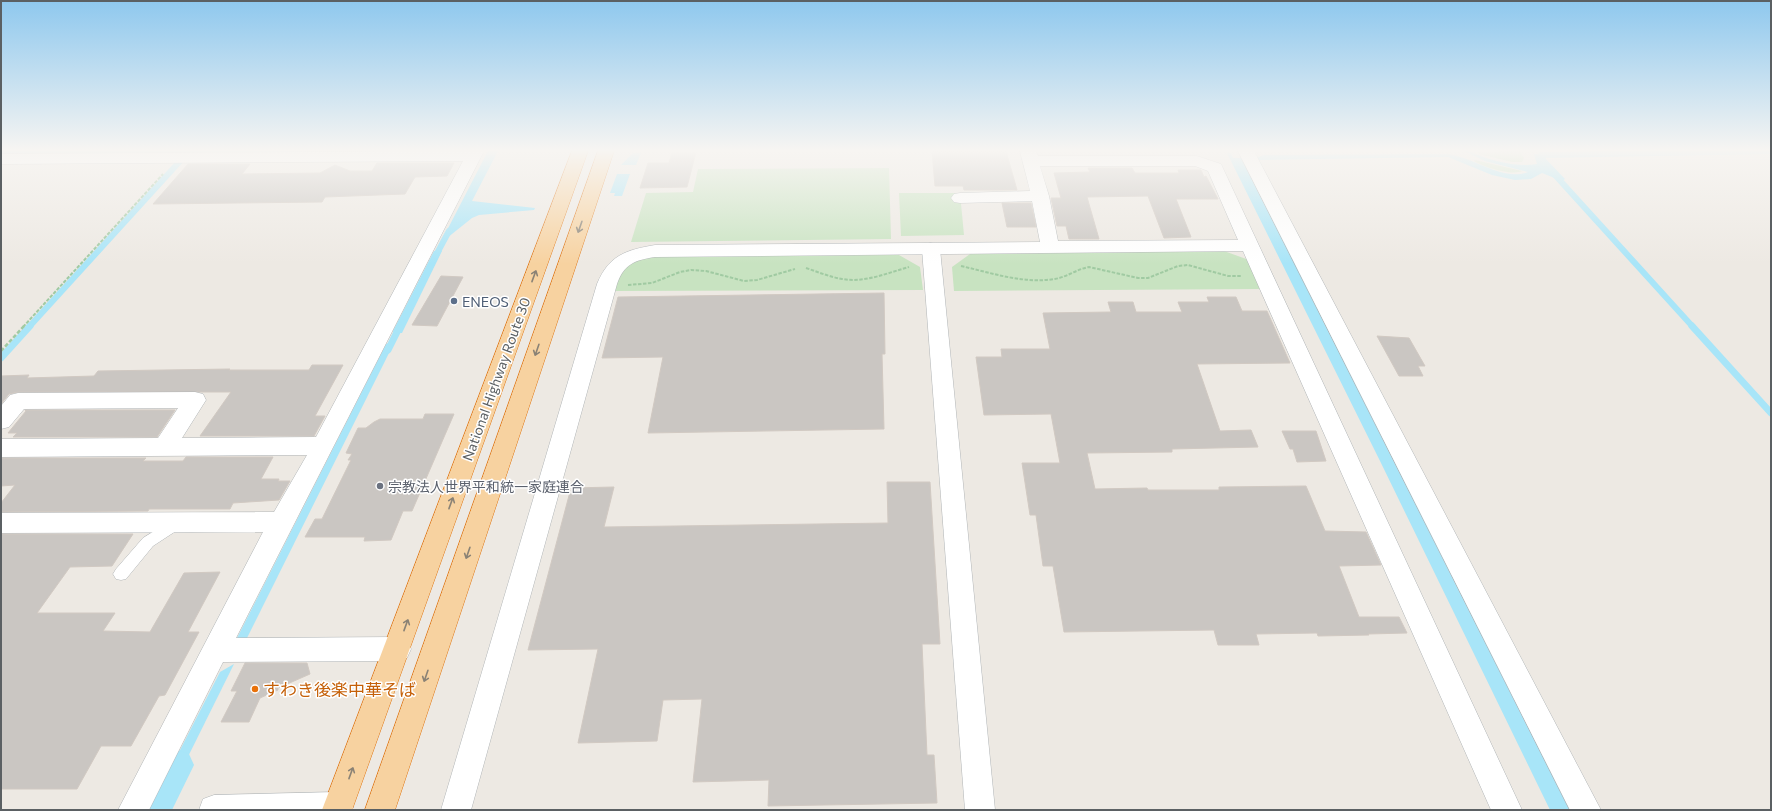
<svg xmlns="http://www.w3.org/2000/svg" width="1772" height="811" font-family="Commissioner,'Noto Sans JP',sans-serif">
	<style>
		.green { fill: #c8e3c1 }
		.water { fill: #a8e5f8 }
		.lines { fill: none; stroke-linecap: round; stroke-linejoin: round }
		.stream-far1 { stroke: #a8e5f8; stroke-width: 6 }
		.stream { stroke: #a8e5f8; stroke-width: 7 }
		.canal { fill: #a8e5f8; fill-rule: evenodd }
		.building { fill: #cac6c2; stroke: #d1c9c2 }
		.service-casing { stroke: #b1b5b7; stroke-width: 1 }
		.minor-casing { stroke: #b1b5b7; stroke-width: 1 }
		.tertiary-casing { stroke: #b1b5b7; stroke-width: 1 }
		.trunk-casing { stroke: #df7511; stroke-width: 1 }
		.path-far1 { stroke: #a0caa2; stroke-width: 2; stroke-dasharray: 3.5 1.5; stroke-linecap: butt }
		.path { stroke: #a0caa2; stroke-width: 2.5; stroke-dasharray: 4 2; stroke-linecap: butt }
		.service { fill: #fff; fill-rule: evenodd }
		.minor { fill: #fff; fill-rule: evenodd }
		.tertiary { fill: #fff; fill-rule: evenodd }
		.trunk { fill: #f7d2a0; fill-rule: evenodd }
		.oneway { stroke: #8a8275 }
		.service-dot { fill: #5c6f8a; stroke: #fff; stroke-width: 1.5 }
		.worship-dot { fill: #6b7280; stroke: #fff; stroke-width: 1.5 }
		.food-dot { fill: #e8710a; stroke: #fff; stroke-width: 1.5 }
		.labels { text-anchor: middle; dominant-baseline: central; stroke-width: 3; stroke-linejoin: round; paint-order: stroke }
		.service-label { font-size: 14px; fill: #4e5e75; stroke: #fff; text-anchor: start }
		.street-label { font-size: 14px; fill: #5b6063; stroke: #fff }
		.worship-label { font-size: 14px; fill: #5b616d; stroke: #fff; text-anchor: start }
		.near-food-label { font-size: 17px; fill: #c56008; stroke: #fff; text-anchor: start }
	</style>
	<rect width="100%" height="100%" fill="#ede9e3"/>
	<!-- green -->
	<g class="green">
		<path d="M 1500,151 L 1520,151 L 1524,158 L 1522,162 L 1512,162 L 1479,154 L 1479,152 L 1489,153 Z"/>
		<path d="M 1475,160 L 1522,171 C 1512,176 1483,167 1474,161 Z"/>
		<path d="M 889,168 L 891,239 L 631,242 L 646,193 L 693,192 L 698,169 Z"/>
		<path d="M 899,193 L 960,193 L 964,235 L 901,236 Z"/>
		<path d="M 1224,251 L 1249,260 L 1262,289 L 954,291 L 952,267 L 970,254 Z"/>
		<path d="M 899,255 L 920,267 L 923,290 L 611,291 L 618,269 L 646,256 Z"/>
	</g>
	<!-- water -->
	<g class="water">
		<path d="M 1,151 L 388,151 L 1,155 Z"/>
		<path d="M 488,151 L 498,151 L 472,201 L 535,208 L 534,210 L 479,215 L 472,218 L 447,238 L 443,238 Z"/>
		<path d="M 1464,151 C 1470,151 1472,153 1478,155 C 1496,162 1518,167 1537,164 L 1534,154 L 1544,154 L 1546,156 L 1546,159 L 1565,179 L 1562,181 L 1542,173 L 1531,179 L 1515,180 L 1492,175 L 1448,157 L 1257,160 L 1256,158 L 1264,155 L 1445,154 C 1471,155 1502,182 1528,172 L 1485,161 Z"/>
		<path d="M 633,153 L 641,153 L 636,165 L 621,165 Z"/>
		<path d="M 1227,153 L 1231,153 L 1233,158 L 1244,158 L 1570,810 L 1550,810 L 1381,463 Z"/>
		<path d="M 617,174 L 630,174 L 622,196 L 614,196 L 615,193 L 610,193 Z"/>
		<path d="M 434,251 L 442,251 L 402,333 L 394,333 L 393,331 Z"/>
		<path d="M 395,341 L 246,640 L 236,640 L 386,344 Z"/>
		<path d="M 234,664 L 170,793 L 158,793 L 220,672 Z"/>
	</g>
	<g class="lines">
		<!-- stream-far1 -->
		<g class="stream-far1">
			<path d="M 1541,155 L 1771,151"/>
			<path d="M 1555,175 L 1693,327"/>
			<path d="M 434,259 L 449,231"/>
			<path d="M 29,327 L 181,160"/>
			<path d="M 399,327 L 400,325"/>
		</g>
		<!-- stream -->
		<g class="stream">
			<path d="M 1692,326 L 1771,413"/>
			<path d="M 388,350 L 400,326"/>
			<path d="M 1,358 L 30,326"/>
		</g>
		<!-- canal -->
		<path class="canal" d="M 178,750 L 189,754 L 194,765 L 172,810 L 139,810 L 167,754 Z"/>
	</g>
	<!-- building -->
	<g class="building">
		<path d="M 932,151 L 1006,151 L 1017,190 L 964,190 L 963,186 L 935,186 Z"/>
		<path d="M 672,152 L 696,152 L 687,187 L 640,188 L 648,163 L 669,163 Z"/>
		<path d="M 377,163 L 454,163 L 447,176 L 415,177 L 405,194 L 325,197 L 322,202 L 153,204 L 188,164 L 250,164 L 242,174 L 320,173 L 335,165 L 350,171 L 372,171 Z"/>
		<path d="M 1088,168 L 1132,168 L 1135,173 L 1179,173 L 1178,170 L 1201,170 L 1204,177 L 1206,176 L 1218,199 L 1176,199 L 1191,237 L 1164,238 L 1148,196 L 1087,197 L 1099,239 L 1069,239 L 1066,226 L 1057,226 L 1051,198 L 1061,198 L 1054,173 L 1090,172 Z"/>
		<path d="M 1002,203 L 1031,203 L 1036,227 L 1007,227 Z"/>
		<path d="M 441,276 L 463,277 L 437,326 L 412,325 Z"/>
		<path d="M 884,293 L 885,354 L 882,354 L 884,429 L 648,433 L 663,357 L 602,358 L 618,297 Z"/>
		<path d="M 1207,297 L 1236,297 L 1242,311 L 1267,311 L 1290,363 L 1197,364 L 1220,431 L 1251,430 L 1258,447 L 1172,449 L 1172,452 L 1087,453 L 1095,489 L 1147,488 L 1148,490 L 1219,490 L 1219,487 L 1306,486 L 1325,531 L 1366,532 L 1381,565 L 1339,566 L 1359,617 L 1399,617 L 1407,633 L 1368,634 L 1369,635 L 1318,636 L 1317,633 L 1256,634 L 1259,645 L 1218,645 L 1214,630 L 1064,632 L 1053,566 L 1043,566 L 1036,515 L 1030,515 L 1022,463 L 1060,463 L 1051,414 L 984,415 L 976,357 L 1002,357 L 1001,349 L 1050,349 L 1043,313 L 1111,312 L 1108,302 L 1133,302 L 1136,312 L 1182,312 L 1178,302 L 1209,302 Z"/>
		<path d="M 1377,336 L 1409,338 L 1425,366 L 1418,366 L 1423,376 L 1399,376 Z"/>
		<path d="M 312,365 L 343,365 L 315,416 L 325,416 L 314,436 L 200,436 L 231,392 L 18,392 L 9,394 L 1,404 L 1,376 L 29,375 L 27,378 L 94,376 L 98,371 L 230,369 L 229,370 L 309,370 Z"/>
		<path d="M 25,410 L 175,410 L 157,437 L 13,437 L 17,433 L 8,433 L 26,411 Z"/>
		<path d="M 425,414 L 454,414 L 412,511 L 403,511 L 391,540 L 364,541 L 365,537 L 305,537 L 315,519 L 322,519 L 351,460 L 348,460 L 352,454 L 346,453 L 358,428 L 366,428 L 374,422 L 380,419 L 423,419 Z"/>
		<path d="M 1282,431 L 1316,431 L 1326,461 L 1297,462 L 1293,449 L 1290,449 Z"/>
		<path d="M 186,457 L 273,457 L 261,479 L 279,479 L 278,481 L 290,481 L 279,500 L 233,503 L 230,509 L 149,509 L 148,511 L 1,512 L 1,503 L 15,485 L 1,486 L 1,458 L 146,458 L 143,461 L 183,461 Z"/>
		<path d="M 887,482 L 930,482 L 940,644 L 922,644 L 927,755 L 934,755 L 937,803 L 768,806 L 769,780 L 693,782 L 702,699 L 663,700 L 657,741 L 578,743 L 598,649 L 528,650 L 571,488 L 614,487 L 604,527 L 888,523 Z"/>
		<path d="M 1,534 L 133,534 L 112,566 L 70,567 L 37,613 L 115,613 L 103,631 L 150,632 L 184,573 L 220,572 L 188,632 L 199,632 L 165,695 L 159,696 L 131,746 L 101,746 L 77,789 L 1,789 Z"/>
		<path d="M 245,663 L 307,663 L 310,674 L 278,688 L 278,690 L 260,698 L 249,722 L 221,722 L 237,691 L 231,691 Z"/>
	</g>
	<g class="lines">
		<!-- service casing -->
		<g class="service-casing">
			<path id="service" d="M 177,517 L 182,519 L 184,523 L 182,527 L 153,546 L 126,579 L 121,580 L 116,579 L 113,574 L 116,569 L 143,538 Z"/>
		</g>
		<!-- minor casing -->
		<g class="minor-casing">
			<g id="minor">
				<path d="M 484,151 L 236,638 L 397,637 L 407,640 L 411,649 L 407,658 L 397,661 L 223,662 L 149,810 L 118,810 L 263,532 L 1,533 L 1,513 L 274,512 L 307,455 L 1,457 L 1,439 L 158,438 L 178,408 L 24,409 L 9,427 L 1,429 L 1,406 L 10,395 L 18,393 L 195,392 L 203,394 L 206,400 L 182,438 L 316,437 L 463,161 L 1,164 L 1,154 Z"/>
				<path d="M 1020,151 L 1036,151 L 1038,156 L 1197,156 L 1221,164 L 1522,810 L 1491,810 L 1243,251 L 655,257 C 635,260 624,264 617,284 L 471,810 L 441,810 L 597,284 C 609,255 626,250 655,245 L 1040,242 L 1032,201 L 960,203 L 954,202 L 951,198 L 954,194 L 960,193 L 1030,191 ZM 1040,166 L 1195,166 L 1208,171 L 1238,240 L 1058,241 L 1049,196 Z"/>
				<path d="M 1238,151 L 1254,151 L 1601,810 L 1570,810 Z"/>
				<path d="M 338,792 L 349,796 L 353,807 L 352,810 L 199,810 L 203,799 L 214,795 Z"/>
			</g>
		</g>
		<!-- tertiary casing -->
		<g class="tertiary-casing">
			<path id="tertiary" d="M 931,243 L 938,245 L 940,249 L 995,810 L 965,810 L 922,249 L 924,245 Z"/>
		</g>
		<!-- trunk casing -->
		<g class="trunk-casing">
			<g id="trunk">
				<path d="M 572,151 L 588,151 L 352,810 L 322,810 Z"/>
				<path d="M 598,151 L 614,151 L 395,810 L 365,810 Z"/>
			</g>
		</g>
		<!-- path-far1 -->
		<g class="path-far1">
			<path d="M 961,266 C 992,273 1023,284 1055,279 C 1067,277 1077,269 1089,267 L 1138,278 L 1148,278 L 1178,266 L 1188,265 L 1228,276 L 1242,276"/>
			<path d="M 806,268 C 818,272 830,277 842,279 C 865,283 887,273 909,267"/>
			<path d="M 628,285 L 652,283 L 680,272 L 691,270 L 706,271 L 744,281 L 757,280 L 795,269"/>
			<path d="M 23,327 L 163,174"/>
		</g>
		<!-- path -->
		<path class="path" d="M 1,351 L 24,326"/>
		<!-- service -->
		<use href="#service" class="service"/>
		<!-- minor -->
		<use href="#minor" class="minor"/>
		<!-- tertiary -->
		<use href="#tertiary" class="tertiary"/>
		<!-- trunk -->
		<use href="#trunk" class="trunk"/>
	</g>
	<!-- one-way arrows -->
	<defs><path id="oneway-shaft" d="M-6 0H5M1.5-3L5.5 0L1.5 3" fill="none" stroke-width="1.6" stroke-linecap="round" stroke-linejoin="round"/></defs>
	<g class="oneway">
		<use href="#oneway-shaft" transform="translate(580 227) rotate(109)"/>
		<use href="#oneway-shaft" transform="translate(534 276) rotate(-70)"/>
		<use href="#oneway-shaft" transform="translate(537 350) rotate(109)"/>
		<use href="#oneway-shaft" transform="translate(451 503) rotate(-70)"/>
		<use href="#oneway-shaft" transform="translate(468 553) rotate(109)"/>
		<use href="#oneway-shaft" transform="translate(406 625) rotate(-70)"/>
		<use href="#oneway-shaft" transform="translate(426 676) rotate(109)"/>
		<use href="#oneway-shaft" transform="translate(351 773) rotate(-70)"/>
	</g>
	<!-- sky -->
	<linearGradient id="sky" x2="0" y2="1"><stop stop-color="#8ec8ee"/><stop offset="0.57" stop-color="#f7f5f2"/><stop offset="1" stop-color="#f7f5f2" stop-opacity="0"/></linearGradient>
	<rect width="1772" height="264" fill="url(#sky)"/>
	<!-- markers -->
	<circle class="service-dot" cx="454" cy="301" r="4"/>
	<circle class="worship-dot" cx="380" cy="486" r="4"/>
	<circle class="food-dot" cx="255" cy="689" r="4"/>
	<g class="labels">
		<!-- service labels -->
		<g class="service-label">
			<text x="462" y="301">ENEOS</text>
		</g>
		<!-- street labels -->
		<g class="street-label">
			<text transform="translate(496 379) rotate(-70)">National Highway Route 30</text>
		</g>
		<!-- worship labels -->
		<g class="worship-label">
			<text x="388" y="486">宗教法人世界平和統一家庭連合</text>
		</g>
		<!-- near-food labels -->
		<g class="near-food-label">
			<text x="263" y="689">すわき後楽中華そば</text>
		</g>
	</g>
	<!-- border -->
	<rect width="1772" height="811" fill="none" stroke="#5b6063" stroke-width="4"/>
</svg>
